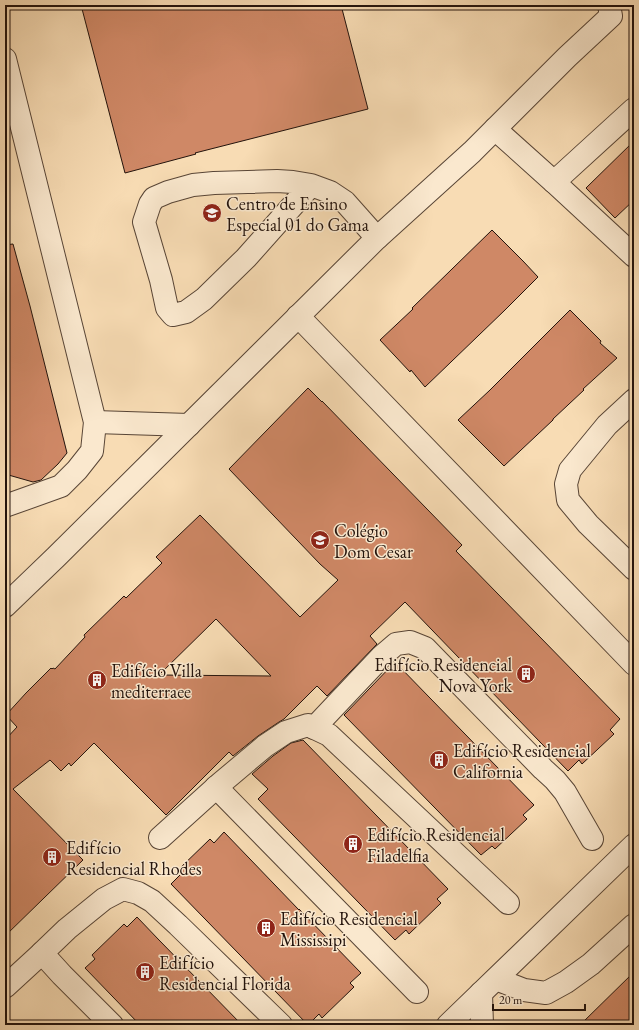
<svg xmlns="http://www.w3.org/2000/svg" width="639" height="1030" font-family="'EB Garamond',serif">
	<style>
		.building { fill: #cf8866; stroke: #23130c; fill-rule: evenodd }
		.lines { fill: none; stroke-linecap: round; stroke-linejoin: round }
		.minor-casing { stroke: #584536; stroke-width: 24 }
		.minor { stroke: #fae8ce; stroke-width: 22 }
		.labels { text-anchor: middle; dominant-baseline: central; stroke-width: 3; stroke-linejoin: round; paint-order: stroke }
		.poi-label { font-size: 18px; fill: #23130c; stroke: #fae8ce; text-anchor: start }
	</style>
	<rect width="100%" height="100%" fill="#f8dcb4"/>
	<filter id="stains"><feTurbulence type="fractalNoise" baseFrequency=".005" numOctaves="4"/><feColorMatrix values="0 0 0 0 .2 0 0 0 0 .09 0 0 0 0 .02 0 0 0 .5 -.17"/></filter>
	<radialGradient id="worn" r=".72"><stop offset=".6" stop-color="#630" stop-opacity="0"/><stop offset="1" stop-color="#630" stop-opacity=".3"/></radialGradient>
	<!-- building -->
	<g class="building">
		<path d="M 81,5 L 341,5 L 368,109 L 195,153 L 196,154 L 125,173 Z"/>
		<path d="M 634,141 L 634,200 L 615,218 L 586,188 Z"/>
		<path d="M 492,230 L 523,261 L 538,277 L 505,310 L 425,387 L 411,370 L 410,372 L 380,340 L 413,309 L 412,308 Z"/>
		<path d="M 13,244 L 30,306 L 67,453 L 58,464 L 41,480 L 33,482 L 5,474 L 5,245 Z"/>
		<path d="M 570,310 L 601,341 L 600,343 L 617,358 L 583,389 L 584,390 L 553,419 L 553,420 L 504,466 L 458,420 L 490,390 Z"/>
		<path d="M 308,388 L 322,402 L 322,401 L 462,545 L 456,551 L 620,719 L 610,730 L 614,734 L 582,764 L 579,760 L 568,771 L 405,602 L 370,636 L 377,644 L 327,696 L 317,686 L 284,719 L 279,722 L 258,736 L 233,756 L 229,752 L 166,815 L 94,743 L 71,766 L 69,763 L 61,771 L 50,760 L 13,789 L 83,860 L 5,936 L 5,740 L 17,727 L 6,715 L 26,693 L 51,668 L 52,669 L 53,668 L 55,669 L 85,637 L 84,635 L 124,596 L 126,598 L 162,563 L 156,557 L 200,515 L 300,617 L 338,580 L 320,564 L 229,469 ZM 216,619 L 271,676 L 159,675 Z"/>
		<path d="M 395,662 L 534,805 L 523,815 L 527,819 L 495,849 L 492,846 L 481,855 L 344,715 Z"/>
		<path d="M 303,740 L 448,889 L 437,899 L 441,903 L 409,934 L 406,930 L 395,940 L 258,799 L 268,789 L 252,774 L 273,756 L 291,743 Z"/>
		<path d="M 224,832 L 299,910 L 299,909 L 361,973 L 350,983 L 354,987 L 322,1018 L 319,1014 L 308,1025 L 171,884 L 182,873 L 178,870 L 210,839 L 214,843 Z"/>
		<path d="M 137,917 L 159,940 L 242,1025 L 140,1025 L 85,968 L 95,959 L 92,955 L 124,924 L 127,927 Z"/>
		<path d="M 634,972 L 634,1025 L 580,1025 Z"/>
	</g>
	<g class="lines">
		<!-- minor casing -->
		<g class="minor-casing">
			<g id="minor">
				<path d="M 5,59 L 95,422 L 92,451 L 77,470 L 61,486 L 5,506"/>
				<path d="M 634,109 L 554,182 L 634,256"/>
				<path d="M 495,129 L 554,182"/>
				<path d="M 311,185 L 246,258 L 204,299 L 186,312 L 173,315 L 167,308 L 161,280 L 144,222 L 150,204 L 154,198 L 168,192 L 193,185 L 214,183 L 277,181 L 293,182 L 311,185 L 330,192 L 345,202 L 377,238"/>
				<path d="M 298,316 L 634,664"/>
				<path d="M 634,400 L 607,425 L 570,470 L 566,484 L 568,500 L 588,524 L 634,569"/>
				<path d="M 95,422 L 189,425"/>
				<path d="M 5,606 L 56,557 L 377,238 L 472,152 L 567,57 L 611,16 L 609,5"/>
				<path d="M 314,728 L 382,656 L 396,644 L 410,642 L 425,648 L 543,769 L 555,780 L 565,792 L 592,839"/>
				<path d="M 216,787 L 417,992"/>
				<path d="M 160,838 L 221,783 L 265,746 L 286,732 L 308,725 L 329,735 L 508,903"/>
				<path d="M 496,979 L 524,990 L 546,993 L 566,982 L 591,964 L 634,925"/>
				<path d="M 5,987 L 42,953"/>
				<path d="M 481,993 L 482,1025"/>
				<path d="M 112,1025 L 62,975 L 42,953 L 67,929 L 104,899 L 123,889 L 138,893 L 152,901 L 178,925 L 281,1025"/>
				<path d="M 448,1025 L 634,845"/>
			</g>
		</g>
		<!-- minor -->
		<use href="#minor" class="minor"/>
	</g>
	<!-- icons -->
	<defs>
		<g id="school-disc" transform="scale(1)"><circle r="9.5" fill="#8f2418" stroke="#fae8ce"/><path d="M0-5L7-2L0 1L-7-2ZM-4 1L0 2.5L4 1V4Q0 6-4 4Z" fill="#fff"/></g>
		<g id="university-disc" transform="scale(1)"><circle r="9.5" fill="#8f2418" stroke="#fae8ce"/><path d="M0-5L7-2L0 1L-7-2ZM-4 1L0 2.5L4 1V4Q0 6-4 4Z" fill="#fff"/></g>
		<g id="building-disc" transform="scale(1)"><circle r="9.5" fill="#8f2418" stroke="#fae8ce"/><path d="M-4-6H4V6H1V3H-1V6H-4ZM-2.5-4.3h1.7v1.8h-1.7ZM.8-4.3h1.7v1.8H.8ZM-2.5-1h1.7V.8h-1.7ZM.8-1h1.7V.8H.8Z" fill="#fff"/></g>
	</defs>
	<g fill-rule="evenodd">
		<use href="#school-disc" x="212" y="213"/>
		<use href="#university-disc" x="320" y="540"/>
		<use href="#building-disc" x="526" y="674"/>
		<use href="#building-disc" x="97" y="680"/>
		<use href="#building-disc" x="439" y="760"/>
		<use href="#building-disc" x="353" y="844"/>
		<use href="#building-disc" x="52" y="857"/>
		<use href="#building-disc" x="266" y="928"/>
		<use href="#building-disc" x="145" y="972"/>
	</g>
	<g class="labels">
		<!-- poi labels -->
		<g class="poi-label">
			<text x="226" y="203">Centro de Ensino<tspan x="226" dy="21">Especial 01 do Gama</tspan></text>
			<text x="334" y="530">Colégio<tspan x="334" dy="21">Dom Cesar</tspan></text>
			<text x="512" y="664" text-anchor="end">Edifício Residencial<tspan x="512" dy="21">Nova York</tspan></text>
			<text x="111" y="670">Edifício Villa<tspan x="111" dy="21">mediterraee</tspan></text>
			<text x="453" y="750">Edifício Residencial<tspan x="453" dy="21">California</tspan></text>
			<text x="367" y="834">Edifício Residencial<tspan x="367" dy="21">Filadelfia</tspan></text>
			<text x="66" y="847">Edifício<tspan x="66" dy="21">Residencial Rhodes</tspan></text>
			<text x="280" y="918">Edifício Residencial<tspan x="280" dy="21">Mississipi</tspan></text>
			<text x="159" y="962">Edifício<tspan x="159" dy="21">Residencial Florida</tspan></text>
		</g>
	</g>
	<!-- margin -->
	<rect width="639" height="1030" fill="none" stroke="#f8dcb4" stroke-width="20"/>
	<rect x="6" y="6" width="627" height="1018" fill="none" stroke="#23130c" stroke-width="2"/>
	<rect x="10" y="10" width="619" height="1010" fill="none" stroke="#23130c"/>
	<!-- scale -->
	<path d="M493 1004v6h92v-6" fill="none" stroke="#23130c" stroke-width="2"/>
	<text x="499" y="1004" font-size="12" fill="#23130c" stroke="#fae8ce" stroke-width="3" paint-order="stroke">20 m</text>
	<rect width="100%" height="100%" filter="url(#stains)"/>
	<rect width="100%" height="100%" fill="url(#worn)"/>
</svg>
